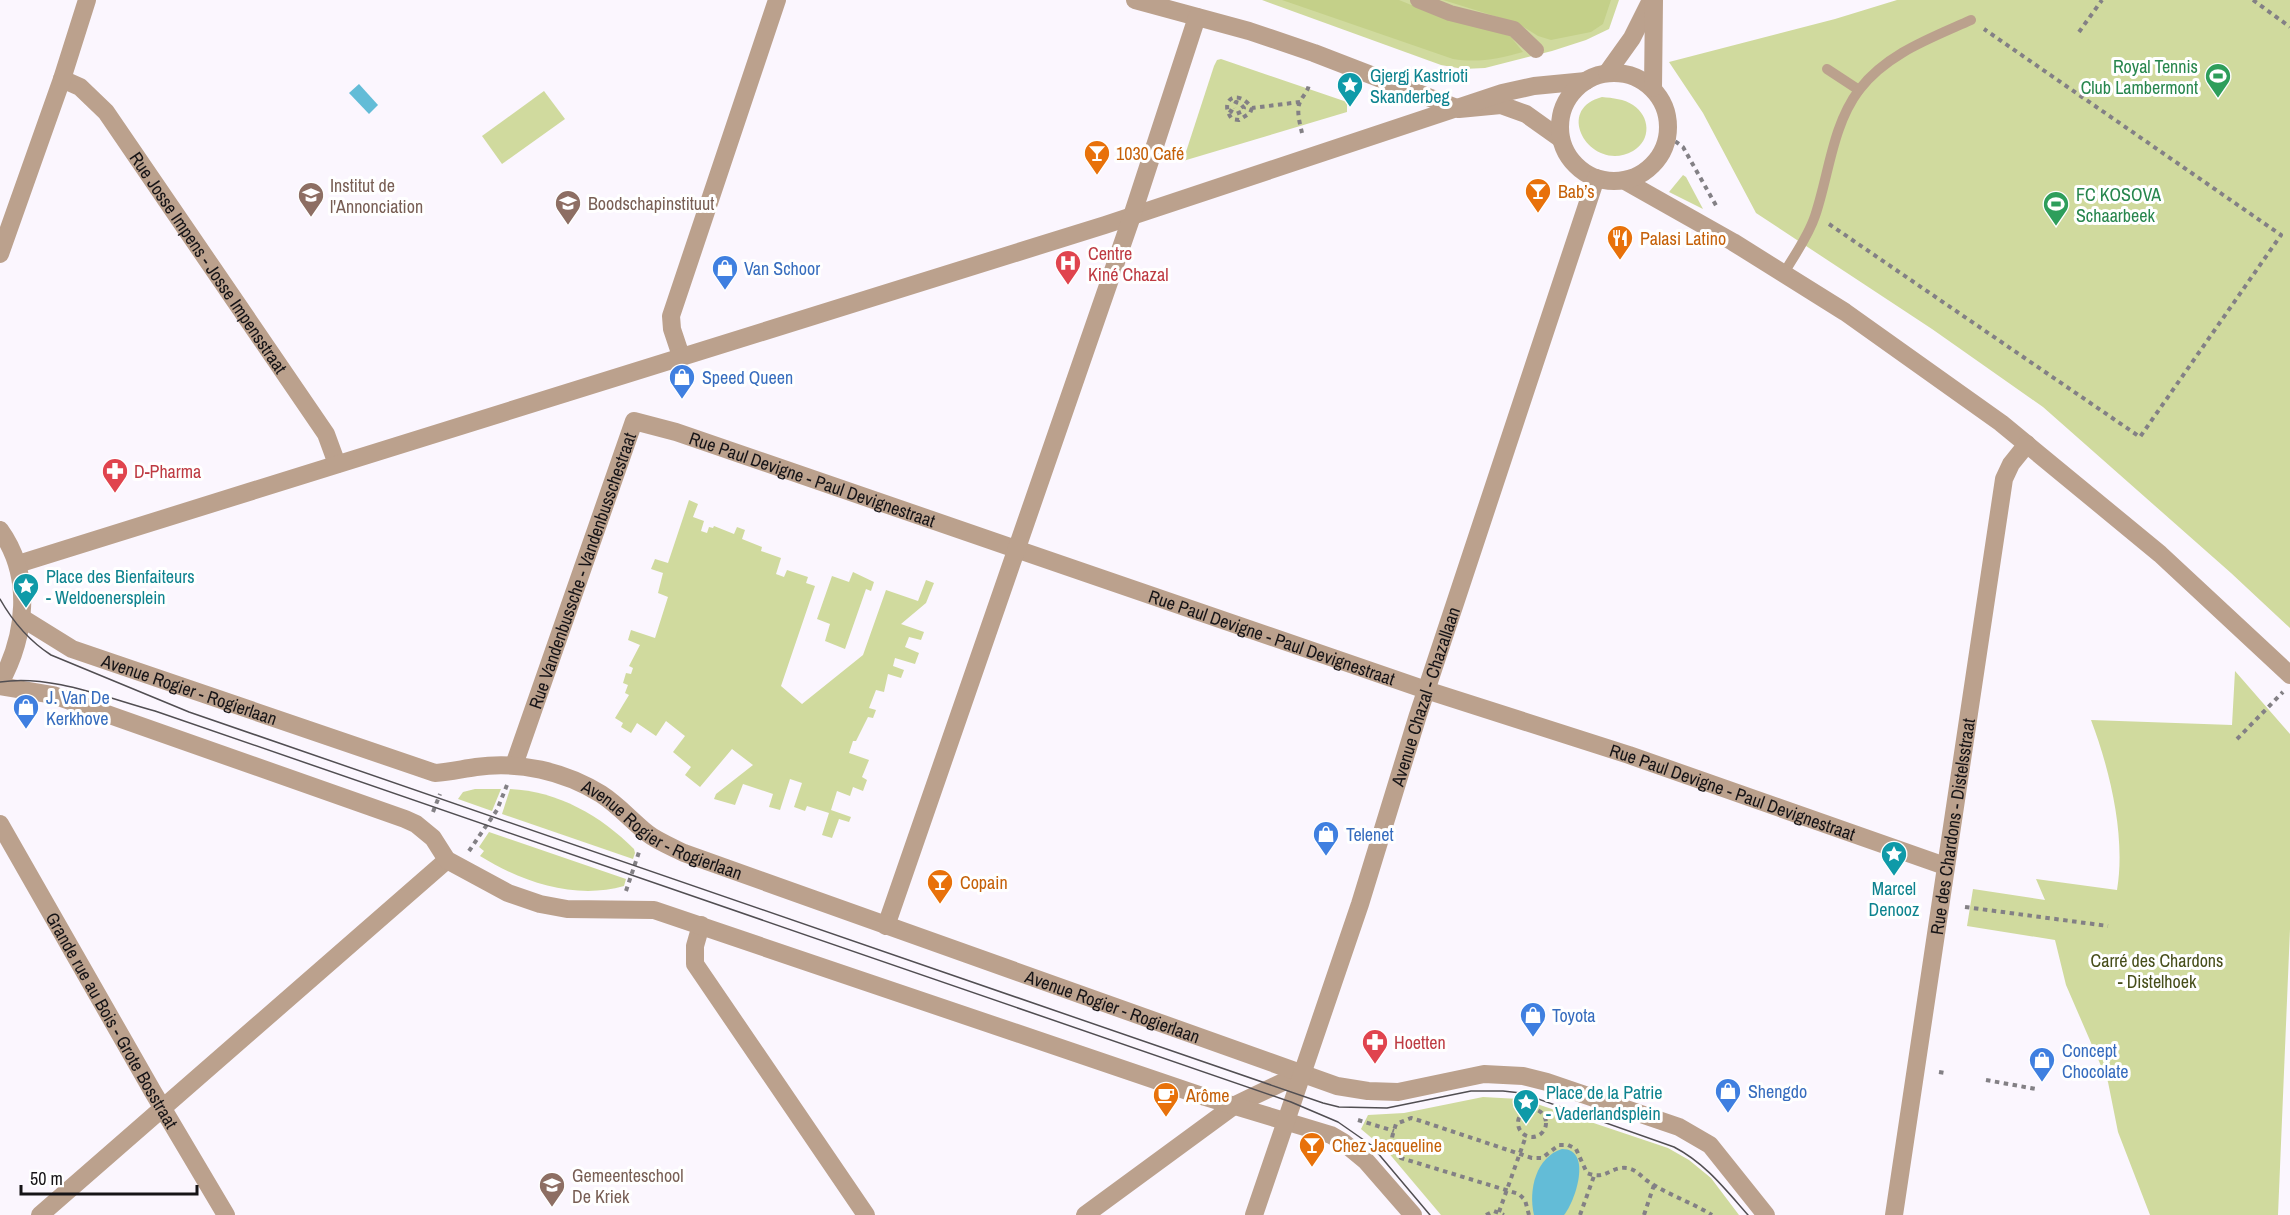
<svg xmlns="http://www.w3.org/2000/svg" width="2290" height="1215" font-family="'Archivo Narrow',sans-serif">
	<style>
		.green { fill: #d0da9e }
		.forest { fill: #c4d089 }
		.water { fill: #63bcd7 }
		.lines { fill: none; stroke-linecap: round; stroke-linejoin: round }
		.path { stroke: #838085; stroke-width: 4; stroke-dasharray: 4.5 4.5; stroke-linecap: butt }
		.service { stroke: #bba18d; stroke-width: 10 }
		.pedestrian { stroke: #bba18d; stroke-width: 16 }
		.minor { stroke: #bba18d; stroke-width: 18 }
		.tertiary { stroke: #bba18d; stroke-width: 18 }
		.tram { stroke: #514e52; stroke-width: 1.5 }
		.labels { text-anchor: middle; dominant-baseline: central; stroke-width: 6; stroke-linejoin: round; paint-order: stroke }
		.leisure-label { font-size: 18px; fill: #27864d; stroke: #fff; text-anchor: end }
		.culture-label { font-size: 18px; fill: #0d838f; stroke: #fff; text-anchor: start }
		.food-label { font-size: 18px; fill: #c56008; stroke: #fff; text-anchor: start }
		.education-label { font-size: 18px; fill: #785e54; stroke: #fff; text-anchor: start }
		.health-label { font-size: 18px; fill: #be3a42; stroke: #fff; text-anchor: start }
		.street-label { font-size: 18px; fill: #161417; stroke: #fff }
		.shop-label { font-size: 18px; fill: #366cbe; stroke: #fff; text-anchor: start }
		.park-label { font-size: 18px; fill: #474e1a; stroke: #fff }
	</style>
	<rect width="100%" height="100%" fill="#fbf6fe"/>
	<!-- green -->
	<g class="green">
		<path d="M 1262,0 L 1619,0 L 1609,29 L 1586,40 L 1552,51 L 1485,68 L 1463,69 L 1441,65 Z"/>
		<path d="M 1897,0 L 2290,0 L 2290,628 L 2231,573 L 2043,407 L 1932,329 L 1756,213 L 1703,113 L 1669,62 L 1835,19 Z"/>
		<path d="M 1221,59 L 1347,102 L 1347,112 L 1183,161 L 1214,66 L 1217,60 Z"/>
		<path d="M 544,91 L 565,119 L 502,164 L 482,136 Z"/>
		<path d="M 1602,97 C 1613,98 1624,99 1633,105 C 1650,116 1652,140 1633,151 C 1592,174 1552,110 1602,97 Z"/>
		<path d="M 1683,175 L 1686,177 L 1703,209 L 1669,192 Z"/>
		<path d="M 689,500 L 698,504 L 693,517 L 704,521 L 701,531 L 707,533 L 709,527 L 713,528 L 714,526 L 734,534 L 737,527 L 745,530 L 742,539 L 762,547 L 761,551 L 781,558 L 776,574 L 784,577 L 787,570 L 808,577 L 806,583 L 815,586 L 781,686 L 802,704 L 863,655 L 886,590 L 918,601 L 926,580 L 934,583 L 926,603 L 901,624 L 924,632 L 921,640 L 909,637 L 905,647 L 919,653 L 915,664 L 895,658 L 893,666 L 904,670 L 901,678 L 888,674 L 884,692 L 876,690 L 869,708 L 876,710 L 873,718 L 868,717 L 856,741 L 853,741 L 849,753 L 869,760 L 862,777 L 867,780 L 863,791 L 853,787 L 850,796 L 837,791 L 831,810 L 851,817 L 849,822 L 839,819 L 832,838 L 822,835 L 829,813 L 807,806 L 805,811 L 794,807 L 802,783 L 790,779 L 780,810 L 769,807 L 773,794 L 743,784 L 735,805 L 714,799 L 716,794 L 753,765 L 732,749 L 700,787 L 685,775 L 691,767 L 673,752 L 685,736 L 666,721 L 656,736 L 637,723 L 631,733 L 621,727 L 623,723 L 615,718 L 629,695 L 625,693 L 628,685 L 623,683 L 626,673 L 631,674 L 633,668 L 629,666 L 640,645 L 628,640 L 631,630 L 655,638 L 668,597 L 658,593 L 663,573 L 651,569 L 655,559 L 668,563 Z"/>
		<path d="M 853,572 L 874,582 L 871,591 L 866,589 L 845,649 L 825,641 L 830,624 L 817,619 L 832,576 L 849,582 Z"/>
		<path d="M 2235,671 L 2290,734 L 2290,929 L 2278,1215 L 2150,1215 L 2118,1132 L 2108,1082 L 2066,985 L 2055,940 L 1967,926 L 1973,889 L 2045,900 L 2036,879 L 2117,890 C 2126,837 2110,770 2091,720 L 2232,725 Z"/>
		<path d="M 475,789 L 501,789 L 492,811 L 458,799 L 463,792 Z"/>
		<path d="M 510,789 C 558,791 601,816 634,849 L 635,853 L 633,859 L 502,814 Z"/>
		<path d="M 489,832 L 626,879 L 624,886 C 575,900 522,882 480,856 L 484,851 L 479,847 Z"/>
		<path d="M 1483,1097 L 1519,1099 L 1540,1105 L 1668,1148 L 1689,1160 L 1711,1178 L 1739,1215 L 1441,1215 L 1387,1151 L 1361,1129 L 1368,1115 L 1404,1113 Z"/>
	</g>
	<!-- forest -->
	<g class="forest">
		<path d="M 1282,0 L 1399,0 L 1441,17 L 1510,36 L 1523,52 C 1498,59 1478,63 1453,59 Z"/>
		<path d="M 1443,0 L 1611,0 L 1603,24 L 1591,32 L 1551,40 L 1538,36 L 1517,23 Z"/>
	</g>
	<!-- water -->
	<g class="water">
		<path d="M 359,84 L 378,105 L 369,114 L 349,93 Z"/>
		<path d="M 1562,1149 C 1593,1149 1575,1202 1564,1215 L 1534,1215 C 1528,1190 1536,1157 1562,1149 Z"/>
	</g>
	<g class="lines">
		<!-- path -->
		<g class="path">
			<path d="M 2253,0 L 2290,27"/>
			<path d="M 2079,32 L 2102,0"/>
			<path d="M 1252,108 L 1250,113 L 1239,120 L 1232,119 C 1218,101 1237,87 1252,108 L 1300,102"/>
			<path d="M 1229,110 L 1236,114 L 1243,111 L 1244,108 L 1240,103 L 1236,102 L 1234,106 L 1235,108"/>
			<path d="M 1302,133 C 1300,124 1296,110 1300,102 C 1303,95 1308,92 1309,84"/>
			<path d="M 1668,136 L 1683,147 L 1718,209"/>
			<path d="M 1829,224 L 2140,437 L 2281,235 L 1984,29"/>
			<path d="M 2237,739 L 2283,692"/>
			<path d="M 433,812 L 440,794"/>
			<path d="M 469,851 L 497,810 L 507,785"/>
			<path d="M 626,891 L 639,852"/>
			<path d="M 1965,907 L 2108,926"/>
			<path d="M 1939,1072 L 1945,1073"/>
			<path d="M 1986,1080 L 2036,1089"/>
			<circle cx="1532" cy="1123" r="14"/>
			<path d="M 1358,1120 L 1394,1131"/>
			<path d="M 1499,1212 L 1526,1136"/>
			<path d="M 1486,1215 L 1494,1211 L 1504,1215"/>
			<path d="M 1529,1215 L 1525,1200 L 1519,1194 L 1401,1158 C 1388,1145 1391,1140 1396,1124 L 1411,1118 L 1421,1121 L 1532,1158 L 1542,1158 L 1559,1145 L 1568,1145 L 1576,1149 L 1587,1173 C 1606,1181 1610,1166 1627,1168 C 1635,1169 1640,1175 1646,1180 C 1666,1194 1691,1202 1712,1215"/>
			<path d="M 1580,1215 L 1594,1176"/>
			<path d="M 1644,1215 L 1654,1185"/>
		</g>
		<!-- service -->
		<g class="service">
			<path d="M 1827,69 L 1859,90"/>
			<path d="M 1784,273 C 1795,254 1808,237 1815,216 C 1829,175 1832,126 1859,90 C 1886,54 1931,38 1971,20"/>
		</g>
		<!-- pedestrian -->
		<path class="pedestrian" d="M 1418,0 L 1450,13 L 1514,29 L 1536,50"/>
		<!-- minor -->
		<g class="minor">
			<path d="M 1135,0 L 1249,31 L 1314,53 L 1459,109 L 1501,105 L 1526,114 L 1561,139"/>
			<path id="s1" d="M 62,79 L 80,87 L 106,112 L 326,434 L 337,464"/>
			<path d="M 1625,181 L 1733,242 L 1845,312 L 2001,423 L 2160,554 L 2290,675"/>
			<path d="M 0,254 L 62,79 L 87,0"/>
			<path d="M 681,356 L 672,329 L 671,316 L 777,0"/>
			<path d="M 18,564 L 1105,225 L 1502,93 L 1534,86 L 1586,81"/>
			<path id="s2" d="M 514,765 L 634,421 L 676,432 L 1426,690 L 1629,755 L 1945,866"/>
			<path id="s3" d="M 0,824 L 153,1092 L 226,1215"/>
			<path d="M 701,925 L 695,946 L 695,964 L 866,1215"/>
			<path d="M 886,926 L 1132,216 L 1197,17"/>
			<path d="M 40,1215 L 447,860"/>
			<path d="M 1085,1215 L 1235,1105 L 1302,1073"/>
			<path id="s4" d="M 1894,1215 L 2004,479 L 2011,464 L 2027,444"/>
		</g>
		<!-- tertiary -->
		<g class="tertiary">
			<circle cx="1614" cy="127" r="54"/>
			<path d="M 1607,73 L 1632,38 L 1651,0"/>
			<path d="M 1653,88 L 1654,0"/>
			<path d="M 0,530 C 33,576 26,636 0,683"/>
			<path id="s5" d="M 22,618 L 72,649 L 435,773 C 449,772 462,769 476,767 C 519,761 564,771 601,794 C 618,805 631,820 647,833 C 657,841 672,847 684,853 L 1337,1086 L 1368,1091 L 1398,1092 L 1484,1074 L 1523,1076 L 1547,1082 L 1679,1127 L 1710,1145 L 1766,1215"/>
			<path d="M 0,686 L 53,695 L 405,819 L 416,824 L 433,838 L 447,860 L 508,893 L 540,904 L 567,909 L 654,910 L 1205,1097 L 1331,1135 L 1343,1142 L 1366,1161 L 1413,1215"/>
			<path id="s6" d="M 1254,1215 L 1360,904 L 1418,715 L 1596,178"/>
		</g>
		<!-- tram -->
		<g class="tram">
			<path d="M 0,599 C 13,622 28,640 51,655 L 189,712 L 1323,1103 L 1339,1107 L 1387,1108 L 1471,1091 L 1503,1091 L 1521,1093 L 1674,1147 C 1705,1163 1725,1189 1748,1215"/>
			<path d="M 0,682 C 50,674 107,698 155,711 L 1291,1102 L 1338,1122 L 1371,1145 L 1430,1215"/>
		</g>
	</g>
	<!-- icons -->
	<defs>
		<g id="stadium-pin" transform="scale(1.35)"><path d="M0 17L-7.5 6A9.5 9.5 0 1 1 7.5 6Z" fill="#2e9e5b" stroke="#fff"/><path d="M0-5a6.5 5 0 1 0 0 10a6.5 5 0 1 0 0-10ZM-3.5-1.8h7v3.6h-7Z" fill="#fff"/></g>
		<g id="sight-pin" transform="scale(1.35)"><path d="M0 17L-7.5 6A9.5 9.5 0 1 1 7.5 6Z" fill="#0f9aa8" stroke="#fff"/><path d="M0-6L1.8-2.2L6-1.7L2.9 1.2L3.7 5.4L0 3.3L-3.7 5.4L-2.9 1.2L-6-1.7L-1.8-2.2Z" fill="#fff"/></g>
		<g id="bar-pin" transform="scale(1.35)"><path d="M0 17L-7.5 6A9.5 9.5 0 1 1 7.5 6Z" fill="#e8710a" stroke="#fff"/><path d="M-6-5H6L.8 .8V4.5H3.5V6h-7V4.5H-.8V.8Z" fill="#fff"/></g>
		<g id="school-pin" transform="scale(1.35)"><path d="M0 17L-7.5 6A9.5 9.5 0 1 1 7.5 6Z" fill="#8d6e63" stroke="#fff"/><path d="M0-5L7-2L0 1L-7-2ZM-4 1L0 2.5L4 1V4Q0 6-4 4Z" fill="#fff"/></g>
		<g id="restaurant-pin" transform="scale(1.35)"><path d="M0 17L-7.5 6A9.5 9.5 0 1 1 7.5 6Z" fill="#e8710a" stroke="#fff"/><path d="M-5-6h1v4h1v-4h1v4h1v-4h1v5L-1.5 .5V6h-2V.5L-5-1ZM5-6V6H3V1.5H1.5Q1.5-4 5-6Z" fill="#fff"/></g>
		<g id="hospital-pin" transform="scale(1.35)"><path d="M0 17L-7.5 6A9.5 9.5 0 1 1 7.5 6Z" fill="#e0444e" stroke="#fff"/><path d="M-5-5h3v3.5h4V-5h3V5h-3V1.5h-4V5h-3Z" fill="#fff"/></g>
		<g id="shop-pin" transform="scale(1.35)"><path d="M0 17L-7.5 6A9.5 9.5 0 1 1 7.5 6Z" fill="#3f7fe0" stroke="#fff"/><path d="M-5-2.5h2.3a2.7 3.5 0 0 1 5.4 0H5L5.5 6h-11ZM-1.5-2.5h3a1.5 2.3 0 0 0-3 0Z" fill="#fff"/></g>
		<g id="pharmacy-pin" transform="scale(1.35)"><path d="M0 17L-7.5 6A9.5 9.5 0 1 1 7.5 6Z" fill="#e0444e" stroke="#fff"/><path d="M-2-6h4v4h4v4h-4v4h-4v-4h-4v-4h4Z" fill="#fff"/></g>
		<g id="cafe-pin" transform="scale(1.35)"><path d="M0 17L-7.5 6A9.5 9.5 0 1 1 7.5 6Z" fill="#e8710a" stroke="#fff"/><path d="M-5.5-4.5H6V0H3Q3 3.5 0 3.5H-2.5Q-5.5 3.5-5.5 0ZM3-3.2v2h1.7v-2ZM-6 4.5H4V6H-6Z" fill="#fff"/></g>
	</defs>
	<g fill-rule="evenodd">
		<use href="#stadium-pin" x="2218" y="76"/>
		<use href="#sight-pin" x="1350" y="85"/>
		<use href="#bar-pin" x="1097" y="153"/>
		<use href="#bar-pin" x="1538" y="191"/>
		<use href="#school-pin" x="311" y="195"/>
		<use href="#school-pin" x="568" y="203"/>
		<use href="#stadium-pin" x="2056" y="204"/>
		<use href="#restaurant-pin" x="1620" y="238"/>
		<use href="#hospital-pin" x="1068" y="263"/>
		<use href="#shop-pin" x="725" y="268"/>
		<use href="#shop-pin" x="682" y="377"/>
		<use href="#pharmacy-pin" x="115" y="471"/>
		<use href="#sight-pin" x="26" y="586"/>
		<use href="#shop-pin" x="26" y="707"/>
		<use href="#shop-pin" x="1326" y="834"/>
		<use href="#sight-pin" x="1894" y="854"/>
		<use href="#bar-pin" x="940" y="882"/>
		<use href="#shop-pin" x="1533" y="1015"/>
		<use href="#pharmacy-pin" x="1375" y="1042"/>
		<use href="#shop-pin" x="2042" y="1060"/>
		<use href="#shop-pin" x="1728" y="1091"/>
		<use href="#cafe-pin" x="1166" y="1095"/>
		<use href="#sight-pin" x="1526" y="1102"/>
		<use href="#bar-pin" x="1312" y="1145"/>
		<use href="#school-pin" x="552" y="1185"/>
	</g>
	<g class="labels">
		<!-- leisure labels -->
		<g class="leisure-label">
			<text x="2198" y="66">Royal Tennis<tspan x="2198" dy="21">Club Lambermont</tspan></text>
			<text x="2076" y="194" text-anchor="start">FC KOSOVA<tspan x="2076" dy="21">Schaarbeek</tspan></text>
		</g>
		<!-- culture labels -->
		<g class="culture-label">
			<text x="1370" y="75">Gjergj Kastrioti<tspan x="1370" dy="21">Skanderbeg</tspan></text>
			<text x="46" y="576">Place des Bienfaiteurs<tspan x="46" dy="21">- Weldoenersplein</tspan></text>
			<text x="1894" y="888" text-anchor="middle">Marcel<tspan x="1894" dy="21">Denooz</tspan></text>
			<text x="1546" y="1092">Place de la Patrie<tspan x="1546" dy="21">- Vaderlandsplein</tspan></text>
		</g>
		<!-- food labels -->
		<g class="food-label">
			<text x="1116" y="153">1030 Café</text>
			<text x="1558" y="191">Bab’s</text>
			<text x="1640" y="238">Palasi Latino</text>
			<text x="960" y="882">Copain</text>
			<text x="1186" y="1095">Arôme</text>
			<text x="1332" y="1145">Chez Jacqueline</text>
		</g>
		<!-- education labels -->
		<g class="education-label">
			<text x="330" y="185">Institut de<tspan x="330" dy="21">l'Annonciation</tspan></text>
			<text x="588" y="203">Boodschapinstituut</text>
			<text x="572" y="1175">Gemeenteschool<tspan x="572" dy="21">De Kriek</tspan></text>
		</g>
		<!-- health labels -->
		<g class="health-label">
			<text x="1088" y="253">Centre<tspan x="1088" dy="21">Kiné Chazal</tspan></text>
			<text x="134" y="471">D-Pharma</text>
			<text x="1394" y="1042">Hoetten</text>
		</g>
		<!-- street labels -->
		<g class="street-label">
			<text stroke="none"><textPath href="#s1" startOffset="238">Rue Josse Impens - Josse Impensstraat</textPath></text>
			<text stroke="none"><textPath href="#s2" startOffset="552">Rue Paul Devigne - Paul Devignestraat</textPath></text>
			<text stroke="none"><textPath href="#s2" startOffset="206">Rue Vandenbussche - Vandenbusschestraat</textPath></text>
			<text stroke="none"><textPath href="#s2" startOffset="1038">Rue Paul Devigne - Paul Devignestraat</textPath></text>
			<text stroke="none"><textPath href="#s5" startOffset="183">Avenue Rogier - Rogierlaan</textPath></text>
			<text stroke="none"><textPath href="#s6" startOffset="546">Avenue Chazal - Chazallaan</textPath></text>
			<text stroke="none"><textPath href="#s2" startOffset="1524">Rue Paul Devigne - Paul Devignestraat</textPath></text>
			<text stroke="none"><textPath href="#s4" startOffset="393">Rue des Chardons - Distelsstraat</textPath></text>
			<text stroke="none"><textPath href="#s5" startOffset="686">Avenue Rogier - Rogierlaan</textPath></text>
			<text stroke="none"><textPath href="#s5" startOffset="1172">Avenue Rogier - Rogierlaan</textPath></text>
			<text stroke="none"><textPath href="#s3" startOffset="226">Grande rue au Bois - Grote Bosstraat</textPath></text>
		</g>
		<!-- shop labels -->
		<g class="shop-label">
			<text x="744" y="268">Van Schoor</text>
			<text x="702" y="377">Speed Queen</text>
			<text x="46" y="697">J. Van De<tspan x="46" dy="21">Kerkhove</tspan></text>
			<text x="1346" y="834">Telenet</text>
			<text x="1552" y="1015">Toyota</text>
			<text x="2062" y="1050">Concept<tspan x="2062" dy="21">Chocolate</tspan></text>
			<text x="1748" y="1091">Shengdo</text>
		</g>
		<!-- park labels -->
		<g class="park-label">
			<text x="2157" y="960">Carré des Chardons<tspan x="2157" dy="21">- Distelhoek</tspan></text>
		</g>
	</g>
	<!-- scale -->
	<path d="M21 1185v9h176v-9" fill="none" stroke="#161417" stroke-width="3"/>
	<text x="30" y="1185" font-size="18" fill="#161417" stroke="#ffffff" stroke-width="4.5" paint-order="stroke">50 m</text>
</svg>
